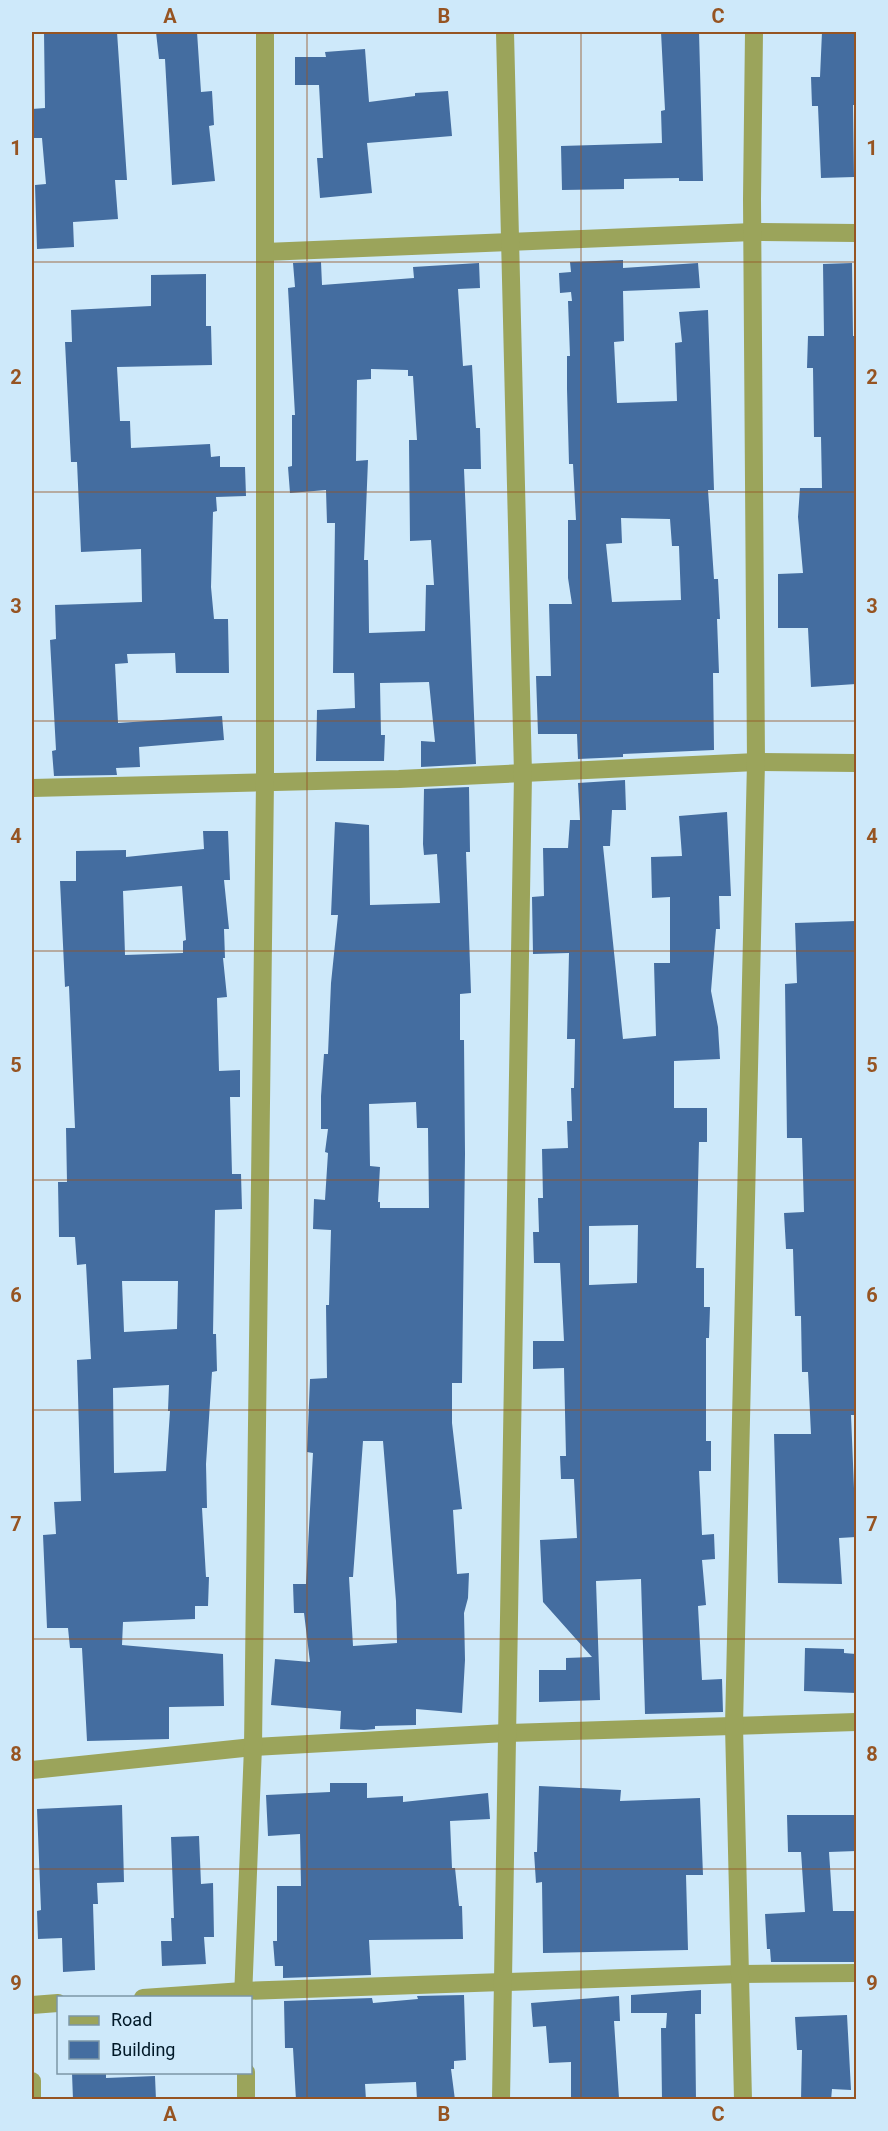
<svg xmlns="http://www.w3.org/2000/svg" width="888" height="2131" font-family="Roboto,sans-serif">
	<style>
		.building { fill: #446da0; fill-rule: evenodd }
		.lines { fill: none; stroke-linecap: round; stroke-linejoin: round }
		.minor { stroke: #9ba45b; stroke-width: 18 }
		.grid { fill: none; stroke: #965422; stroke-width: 1.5; stroke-opacity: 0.55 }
		.neatline { fill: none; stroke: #965422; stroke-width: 2 }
		.grid-label { font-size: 20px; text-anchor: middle; font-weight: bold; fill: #965422 }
	</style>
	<rect width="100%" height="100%" fill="#cee9fa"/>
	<!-- building -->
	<g class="building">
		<path d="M 44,32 L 117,32 L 127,180 L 115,180 L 118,219 L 73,222 L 74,247 L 37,249 L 35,185 L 46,184 L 42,138 L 32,138 L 32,109 L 45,108 Z"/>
		<path d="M 156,32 L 197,32 L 201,92 L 212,91 L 214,125 L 209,126 L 215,181 L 172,185 L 165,59 L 159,59 Z"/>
		<path d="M 661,32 L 699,32 L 703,181 L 679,181 L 679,178 L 624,179 L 624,189 L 562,190 L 561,146 L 662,143 L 661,111 L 665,110 Z"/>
		<path d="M 822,32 L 855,32 L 856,105 L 853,105 L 854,177 L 821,178 L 818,106 L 812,106 L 811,77 L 820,77 Z"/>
		<path d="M 365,49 L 369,102 L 415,96 L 415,93 L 448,91 L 452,136 L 367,143 L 372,193 L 320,198 L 317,158 L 323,158 L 319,85 L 295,85 L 295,57 L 326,57 L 325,52 Z"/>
		<path d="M 623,260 L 623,268 L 698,263 L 700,288 L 623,291 L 624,341 L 614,342 L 617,403 L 677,401 L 675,343 L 682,342 L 679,312 L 708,310 L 714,490 L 708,490 L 714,579 L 718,579 L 720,619 L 717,619 L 719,673 L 713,673 L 714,750 L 623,754 L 623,757 L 578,759 L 577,734 L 538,734 L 536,676 L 551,676 L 549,604 L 572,604 L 568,578 L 568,520 L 576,520 L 573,464 L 569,464 L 567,389 L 567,356 L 570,356 L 568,301 L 572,301 L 571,292 L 560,293 L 559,273 L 571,272 L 570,262 ZM 621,518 L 670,519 L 672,546 L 679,546 L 681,600 L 612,602 L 606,544 L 622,543 Z"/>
		<path d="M 321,262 L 322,285 L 414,278 L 413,267 L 479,263 L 480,288 L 458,289 L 463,366 L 472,365 L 476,428 L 480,428 L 481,469 L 464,469 L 476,764 L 421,767 L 421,741 L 435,742 L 429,682 L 380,683 L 381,735 L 385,735 L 384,761 L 316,761 L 317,710 L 355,708 L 354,673 L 333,673 L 335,523 L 327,523 L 326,490 L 290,493 L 288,467 L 292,466 L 292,415 L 295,415 L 288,288 L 295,287 L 293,263 ZM 371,369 L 408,370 L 408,376 L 413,376 L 417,440 L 409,440 L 410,541 L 431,540 L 434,585 L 426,585 L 425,631 L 369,633 L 368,560 L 364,560 L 368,460 L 356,461 L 357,380 L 371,379 Z"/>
		<path d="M 852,263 L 853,336 L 856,336 L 856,540 L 854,540 L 856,684 L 811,687 L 808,628 L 778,628 L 778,574 L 803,573 L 798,517 L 800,488 L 822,488 L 821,437 L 814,437 L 813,368 L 807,368 L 808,336 L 824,336 L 823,264 Z"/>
		<path d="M 206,274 L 206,326 L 211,326 L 212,365 L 117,367 L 120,421 L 130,421 L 131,448 L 210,444 L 211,457 L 220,456 L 220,467 L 245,467 L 246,496 L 216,497 L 217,511 L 213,512 L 211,587 L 214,619 L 228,619 L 229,673 L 176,673 L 175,653 L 127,654 L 128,663 L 115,664 L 118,723 L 222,716 L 224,740 L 139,747 L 140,767 L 116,768 L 117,775 L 54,776 L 52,751 L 56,750 L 50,640 L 56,639 L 55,605 L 142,602 L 141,549 L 81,552 L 77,462 L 71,462 L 65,342 L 72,342 L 71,310 L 151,306 L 151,275 Z"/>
		<path d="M 625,780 L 626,810 L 612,810 L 610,846 L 603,846 L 623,1039 L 656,1036 L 654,963 L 670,963 L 670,897 L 652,898 L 651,857 L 682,856 L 679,816 L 727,812 L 731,896 L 719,896 L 720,929 L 716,929 L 711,991 L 718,1027 L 720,1059 L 674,1061 L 674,1108 L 707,1108 L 707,1142 L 699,1142 L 696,1268 L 704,1268 L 704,1307 L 710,1307 L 709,1338 L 706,1338 L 706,1441 L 711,1441 L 711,1471 L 699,1471 L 702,1535 L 714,1534 L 715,1559 L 702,1560 L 706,1605 L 698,1606 L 702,1680 L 722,1679 L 723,1712 L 645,1714 L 641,1579 L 596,1581 L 600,1700 L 539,1702 L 539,1670 L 566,1670 L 566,1658 L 592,1657 L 543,1602 L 540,1540 L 577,1538 L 574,1479 L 561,1479 L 560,1456 L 566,1456 L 564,1368 L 533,1369 L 533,1341 L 564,1341 L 560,1263 L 534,1263 L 533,1232 L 539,1232 L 538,1198 L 543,1198 L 542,1149 L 568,1148 L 567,1121 L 572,1121 L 571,1088 L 574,1088 L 575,1039 L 567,1039 L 569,953 L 533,954 L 532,897 L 544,896 L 543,848 L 568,848 L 570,820 L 580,820 L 578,783 ZM 638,1225 L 637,1283 L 589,1285 L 589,1226 Z"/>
		<path d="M 469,787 L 470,852 L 466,852 L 471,993 L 460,994 L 460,1040 L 464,1040 L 465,1154 L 462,1383 L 452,1383 L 452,1423 L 462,1509 L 453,1510 L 457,1574 L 469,1573 L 468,1598 L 464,1613 L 465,1660 L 462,1713 L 416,1709 L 416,1725 L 375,1726 L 375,1729 L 364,1730 L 340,1729 L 341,1711 L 271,1705 L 275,1659 L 310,1662 L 304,1613 L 294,1613 L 293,1584 L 306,1584 L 313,1453 L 307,1452 L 310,1379 L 327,1378 L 326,1305 L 329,1305 L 331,1230 L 313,1229 L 314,1199 L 325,1200 L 328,1153 L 325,1152 L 328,1129 L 321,1129 L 321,1096 L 324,1054 L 328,1054 L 331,983 L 338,915 L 331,915 L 335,822 L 369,825 L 370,905 L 440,903 L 437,854 L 424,855 L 423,844 L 424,789 ZM 416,1102 L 417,1128 L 428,1128 L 429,1208 L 380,1208 L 380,1202 L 378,1202 L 380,1167 L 370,1166 L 369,1104 ZM 363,1441 L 383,1441 L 396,1601 L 397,1643 L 353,1646 L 349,1577 L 353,1577 Z"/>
		<path d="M 203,831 L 228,831 L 230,880 L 224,880 L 229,929 L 224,929 L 225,958 L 223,958 L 227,997 L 217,998 L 219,1071 L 240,1070 L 240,1097 L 230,1097 L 232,1174 L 241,1174 L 242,1209 L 215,1210 L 213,1334 L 216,1334 L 217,1371 L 212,1372 L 206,1464 L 207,1508 L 202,1508 L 206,1577 L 209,1577 L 208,1606 L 195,1606 L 195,1619 L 123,1622 L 122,1645 L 223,1654 L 224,1706 L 169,1707 L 169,1739 L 87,1741 L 82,1648 L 70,1648 L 68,1628 L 47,1628 L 43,1535 L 56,1534 L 54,1502 L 81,1501 L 77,1360 L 91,1359 L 86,1264 L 77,1265 L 75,1237 L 59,1237 L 58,1182 L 67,1182 L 66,1128 L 75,1128 L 69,986 L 65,987 L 60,881 L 76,881 L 76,851 L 126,850 L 126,857 L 204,849 ZM 182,886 L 186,940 L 183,941 L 183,953 L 125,955 L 123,891 ZM 122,1281 L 178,1281 L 177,1329 L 124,1332 ZM 169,1385 L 168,1411 L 170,1411 L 166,1471 L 114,1473 L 113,1388 Z"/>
		<path d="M 856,921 L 856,1415 L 851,1415 L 856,1537 L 839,1538 L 842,1584 L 778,1583 L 774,1434 L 811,1434 L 808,1372 L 802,1372 L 801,1316 L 795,1316 L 793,1249 L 786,1249 L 784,1213 L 804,1212 L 802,1138 L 787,1138 L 785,984 L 797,983 L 795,923 Z"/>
		<path d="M 805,1648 L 844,1649 L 844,1653 L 856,1654 L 856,1693 L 804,1691 Z"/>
		<path d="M 330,1783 L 367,1783 L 367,1798 L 403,1796 L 403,1802 L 488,1793 L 490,1819 L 450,1821 L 452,1868 L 455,1868 L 459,1906 L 462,1906 L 463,1939 L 369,1940 L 371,1975 L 283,1978 L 283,1966 L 275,1966 L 273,1941 L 277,1941 L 277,1886 L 301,1886 L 300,1834 L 268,1836 L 266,1795 L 330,1792 Z"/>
		<path d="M 539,1786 L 621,1790 L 620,1801 L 700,1798 L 703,1875 L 686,1875 L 688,1950 L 543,1953 L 542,1882 L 536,1883 L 534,1852 L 537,1852 Z"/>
		<path d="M 122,1805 L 124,1882 L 97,1883 L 98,1904 L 93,1904 L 95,1970 L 63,1972 L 62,1938 L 38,1939 L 37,1911 L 41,1910 L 37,1809 Z"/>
		<path d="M 787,1815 L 856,1815 L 856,1851 L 829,1852 L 833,1911 L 854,1911 L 856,1962 L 771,1962 L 770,1949 L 767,1949 L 765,1914 L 805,1912 L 801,1852 L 788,1852 Z"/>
		<path d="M 199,1836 L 201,1884 L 213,1883 L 214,1937 L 204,1937 L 206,1964 L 162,1966 L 161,1941 L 172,1941 L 171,1918 L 174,1918 L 171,1837 Z"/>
		<path d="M 701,1990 L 701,2014 L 695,2014 L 696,2100 L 662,2100 L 661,2028 L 666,2028 L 667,2013 L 631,2013 L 631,1995 Z"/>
		<path d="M 464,1995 L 466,2060 L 454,2061 L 454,2069 L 451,2069 L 455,2100 L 417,2100 L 416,2082 L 365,2084 L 366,2100 L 296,2100 L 293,2048 L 285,2048 L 284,2001 L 372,1998 L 373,2003 L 418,1999 L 417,1996 Z"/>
		<path d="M 619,1996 L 620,2021 L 614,2021 L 619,2098 L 571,2099 L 571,2062 L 549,2063 L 546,2026 L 533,2027 L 531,2003 Z"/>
		<path d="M 847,2015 L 851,2090 L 832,2089 L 831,2100 L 801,2100 L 802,2050 L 797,2050 L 795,2017 Z"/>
		<path d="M 72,2073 L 106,2073 L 106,2078 L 155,2076 L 156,2100 L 73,2100 Z"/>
	</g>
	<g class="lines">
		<!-- minor -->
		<g class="minor">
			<path d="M 265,252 L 753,232 L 856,233"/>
			<path d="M 32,788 L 399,779 L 756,762 L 856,763"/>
			<path d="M 32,1770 L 253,1747 L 506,1733 L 856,1722"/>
			<path d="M 143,1998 L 243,1991 L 740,1974 L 856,1973"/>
			<path d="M 243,1998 L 253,1747 L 265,781 L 265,32"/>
			<path d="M 32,2005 L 58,2003"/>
			<path d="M 246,2072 L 246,2100"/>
			<path d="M 32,2081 L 32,2100"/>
			<path d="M 501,2100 L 523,774 L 505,32"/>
			<path d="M 743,2100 L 734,1726 L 756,762 L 752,199 L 754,32"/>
		</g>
	</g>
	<!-- grid -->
	<path class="grid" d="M 307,32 L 307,2100M 581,32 L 581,2100M 32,262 L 856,262M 32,492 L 856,492M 32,721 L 856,721M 32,951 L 856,951M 32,1180 L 856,1180M 32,1410 L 856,1410M 32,1639 L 856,1639M 32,1869 L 856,1869"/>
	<!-- border -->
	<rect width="888" height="2131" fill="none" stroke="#cee9fa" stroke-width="66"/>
	<!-- legend -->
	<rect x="57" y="1996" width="195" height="78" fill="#cee9fa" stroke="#7c96a6" stroke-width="1.5"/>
	<rect x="69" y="2016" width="30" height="9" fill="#9ba45b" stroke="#7c96a6" stroke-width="1.5"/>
	<text x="111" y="2026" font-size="18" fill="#001928">Road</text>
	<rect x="69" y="2041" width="30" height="18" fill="#446da0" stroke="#7c96a6" stroke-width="1.5"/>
	<text x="111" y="2056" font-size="18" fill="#001928">Building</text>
	<rect x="33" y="33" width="822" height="2065" class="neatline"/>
	<g class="grid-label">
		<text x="170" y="23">A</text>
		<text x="444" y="23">B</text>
		<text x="718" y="23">C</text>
		<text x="16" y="155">1</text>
		<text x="872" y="155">1</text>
		<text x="16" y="384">2</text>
		<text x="872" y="384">2</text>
		<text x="16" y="613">3</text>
		<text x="872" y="613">3</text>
		<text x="16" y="843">4</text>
		<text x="872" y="843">4</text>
		<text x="16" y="1072">5</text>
		<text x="872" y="1072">5</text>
		<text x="16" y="1302">6</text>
		<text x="872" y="1302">6</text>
		<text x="16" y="1531">7</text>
		<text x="872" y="1531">7</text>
		<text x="16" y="1761">8</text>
		<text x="872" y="1761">8</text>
		<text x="16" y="1990">9</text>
		<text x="872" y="1990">9</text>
		<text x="170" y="2121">A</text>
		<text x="444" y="2121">B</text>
		<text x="718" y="2121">C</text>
	</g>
</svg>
